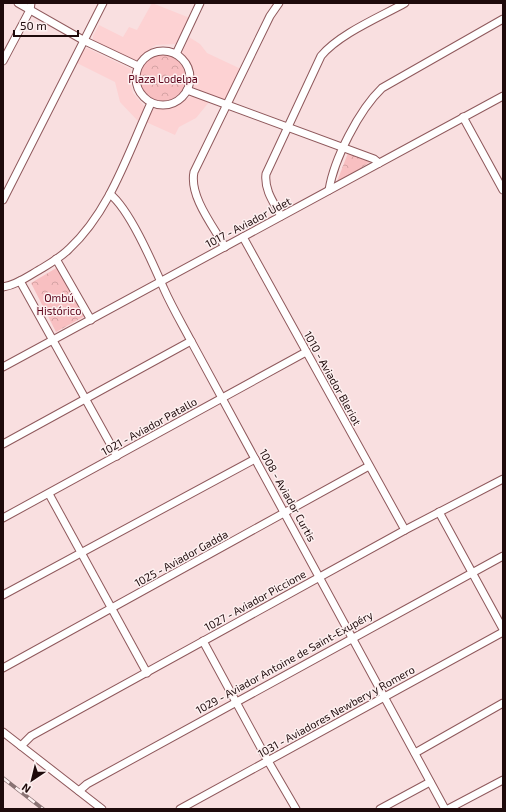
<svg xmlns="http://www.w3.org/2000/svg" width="506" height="812" font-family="'Exo 2',sans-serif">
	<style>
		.built { fill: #fdd2d3 }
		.park { fill: url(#park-crowns) }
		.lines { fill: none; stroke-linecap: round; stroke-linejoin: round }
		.minor-casing { stroke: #8f595c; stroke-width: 9 }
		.minor { stroke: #fff; stroke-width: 7 }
		.rail-casing { stroke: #897273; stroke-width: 4 }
		.rail { stroke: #fdf0f0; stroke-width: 2.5; stroke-dasharray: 8; stroke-linecap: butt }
		.labels { text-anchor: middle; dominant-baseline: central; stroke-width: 3; stroke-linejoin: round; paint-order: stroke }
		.park-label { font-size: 11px; fill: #5d041a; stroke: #fdf0f0 }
		.street-label { font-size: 11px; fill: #1e0a0b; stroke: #fdf0f0 }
	</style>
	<defs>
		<pattern id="park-crowns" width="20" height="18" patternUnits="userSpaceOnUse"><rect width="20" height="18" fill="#f8bfc1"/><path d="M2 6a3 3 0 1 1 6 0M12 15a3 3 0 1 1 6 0" fill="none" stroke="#d4a3a4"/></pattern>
	</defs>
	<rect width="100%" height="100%" fill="#f9dfe0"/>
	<!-- built -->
	<g class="built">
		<path d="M 152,3 L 190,18 L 176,44 L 156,45 L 147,51 L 138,61 L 93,42 L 93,36 L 99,25 L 123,37 L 129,27 L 137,30 Z"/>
		<path d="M 189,37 L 200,44 L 207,53 L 241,69 L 225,102 L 190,89 L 191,71 L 182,53 Z"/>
		<path d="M 87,48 L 131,69 L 130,81 L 133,93 L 145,107 L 138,121 L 120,102 L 115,82 L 77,63 L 84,49 Z"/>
		<path d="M 193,95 L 209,102 L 196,118 L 179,127 L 175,135 L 146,122 L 153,109 L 173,108 Z"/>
	</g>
	<!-- park -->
	<g class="park">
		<circle cx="163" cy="78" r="23"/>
		<path d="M 348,153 L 370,162 L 336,184 Z"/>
		<path d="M 58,267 L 85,316 L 56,332 L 31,283 Z"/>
	</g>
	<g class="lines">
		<!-- minor casing -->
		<g class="minor-casing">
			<g id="minor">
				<path d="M 18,3 L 83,40 L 138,66"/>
				<circle cx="163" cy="78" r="27"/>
				<path d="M 176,54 L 200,3"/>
				<path d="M 3,61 L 30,10 L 31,3"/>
				<path d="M 187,90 L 374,159 L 379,163"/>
				<path d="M 463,117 L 503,190"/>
				<path d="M 329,190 C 334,159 359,110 382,88 L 503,19"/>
				<path d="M 110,194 C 130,210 153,264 164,289 C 172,307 182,324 191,341 L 445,809"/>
				<path d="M 3,200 L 103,3"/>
				<path d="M 281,216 C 274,203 264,190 266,174 L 321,56 C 339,34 380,17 405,3"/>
				<path d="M 243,237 L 405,530"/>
				<path d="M 225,247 C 213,226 189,196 194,172 L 270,16 L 279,3"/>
				<path d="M 56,259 L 91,320"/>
				<path d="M 20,281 L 117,456"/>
				<path d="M 3,287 C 16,285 27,277 39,270 C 49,264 60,258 69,249 C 110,211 128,153 151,103"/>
				<path d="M 3,367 L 503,96"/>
				<path d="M 3,444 L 191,341"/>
				<path d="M 49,494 L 147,673"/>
				<path d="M 439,512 L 503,629"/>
				<path d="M 3,518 L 306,352"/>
				<path d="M 3,595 L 255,459"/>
				<path d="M 203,641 L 268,761 L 296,809"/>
				<path d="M 3,668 L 369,466"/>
				<path d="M 3,732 L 102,809"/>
				<path d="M 21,746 L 31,736 L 405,530 L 503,479"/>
				<path d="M 415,753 L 503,703"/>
				<path d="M 79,791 L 87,784 L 503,556"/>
				<path d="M 180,809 L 503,632"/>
				<path d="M 380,809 L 430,782"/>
				<path d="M 448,809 L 503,780"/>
			</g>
		</g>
		<!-- minor -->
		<use href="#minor" class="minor"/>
		<!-- rail casing -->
		<g class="rail-casing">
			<path id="rail" d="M 3,778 L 43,809"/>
		</g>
		<!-- rail -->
		<use href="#rail" class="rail"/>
	</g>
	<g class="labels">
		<!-- park labels -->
		<g class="park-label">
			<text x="163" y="78">Plaza Lodelpa</text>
			<text x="59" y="297">Ombú<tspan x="59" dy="13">Histórico</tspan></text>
		</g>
		<!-- street labels -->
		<g class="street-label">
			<text transform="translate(248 222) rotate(-28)">1017 - Aviador Udet</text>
			<text transform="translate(333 378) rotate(61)">1010 - Aviador Bleriot</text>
			<text transform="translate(149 426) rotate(-29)">1021 - Aviador Patallo</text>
			<text transform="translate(288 495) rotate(61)">1008 - Aviador Curtis</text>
			<text transform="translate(181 558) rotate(-29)">1025 - Aviador Gadda</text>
			<text transform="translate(255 600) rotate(-29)">1027 - Aviador Piccione</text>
			<text transform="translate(284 662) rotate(-29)">1029 - Aviador Antoine de Saint-Exupéry</text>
			<text transform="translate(336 711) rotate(-29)">1031 - Aviadores Newbery y Romero</text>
		</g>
	</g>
	<!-- border -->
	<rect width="506" height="812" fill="none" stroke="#1e0a0b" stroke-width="8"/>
	<!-- north arrow -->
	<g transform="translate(32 780) rotate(215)" stroke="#fdf0f0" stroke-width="3" paint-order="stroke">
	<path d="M0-3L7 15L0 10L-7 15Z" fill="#1e0a0b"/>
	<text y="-6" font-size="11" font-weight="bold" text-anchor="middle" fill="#1e0a0b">N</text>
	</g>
	<!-- scale -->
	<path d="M14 30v6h64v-6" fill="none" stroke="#1e0a0b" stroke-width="2"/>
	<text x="20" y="30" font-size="12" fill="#1e0a0b" stroke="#fdf0f0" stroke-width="3" paint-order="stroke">50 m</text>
</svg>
